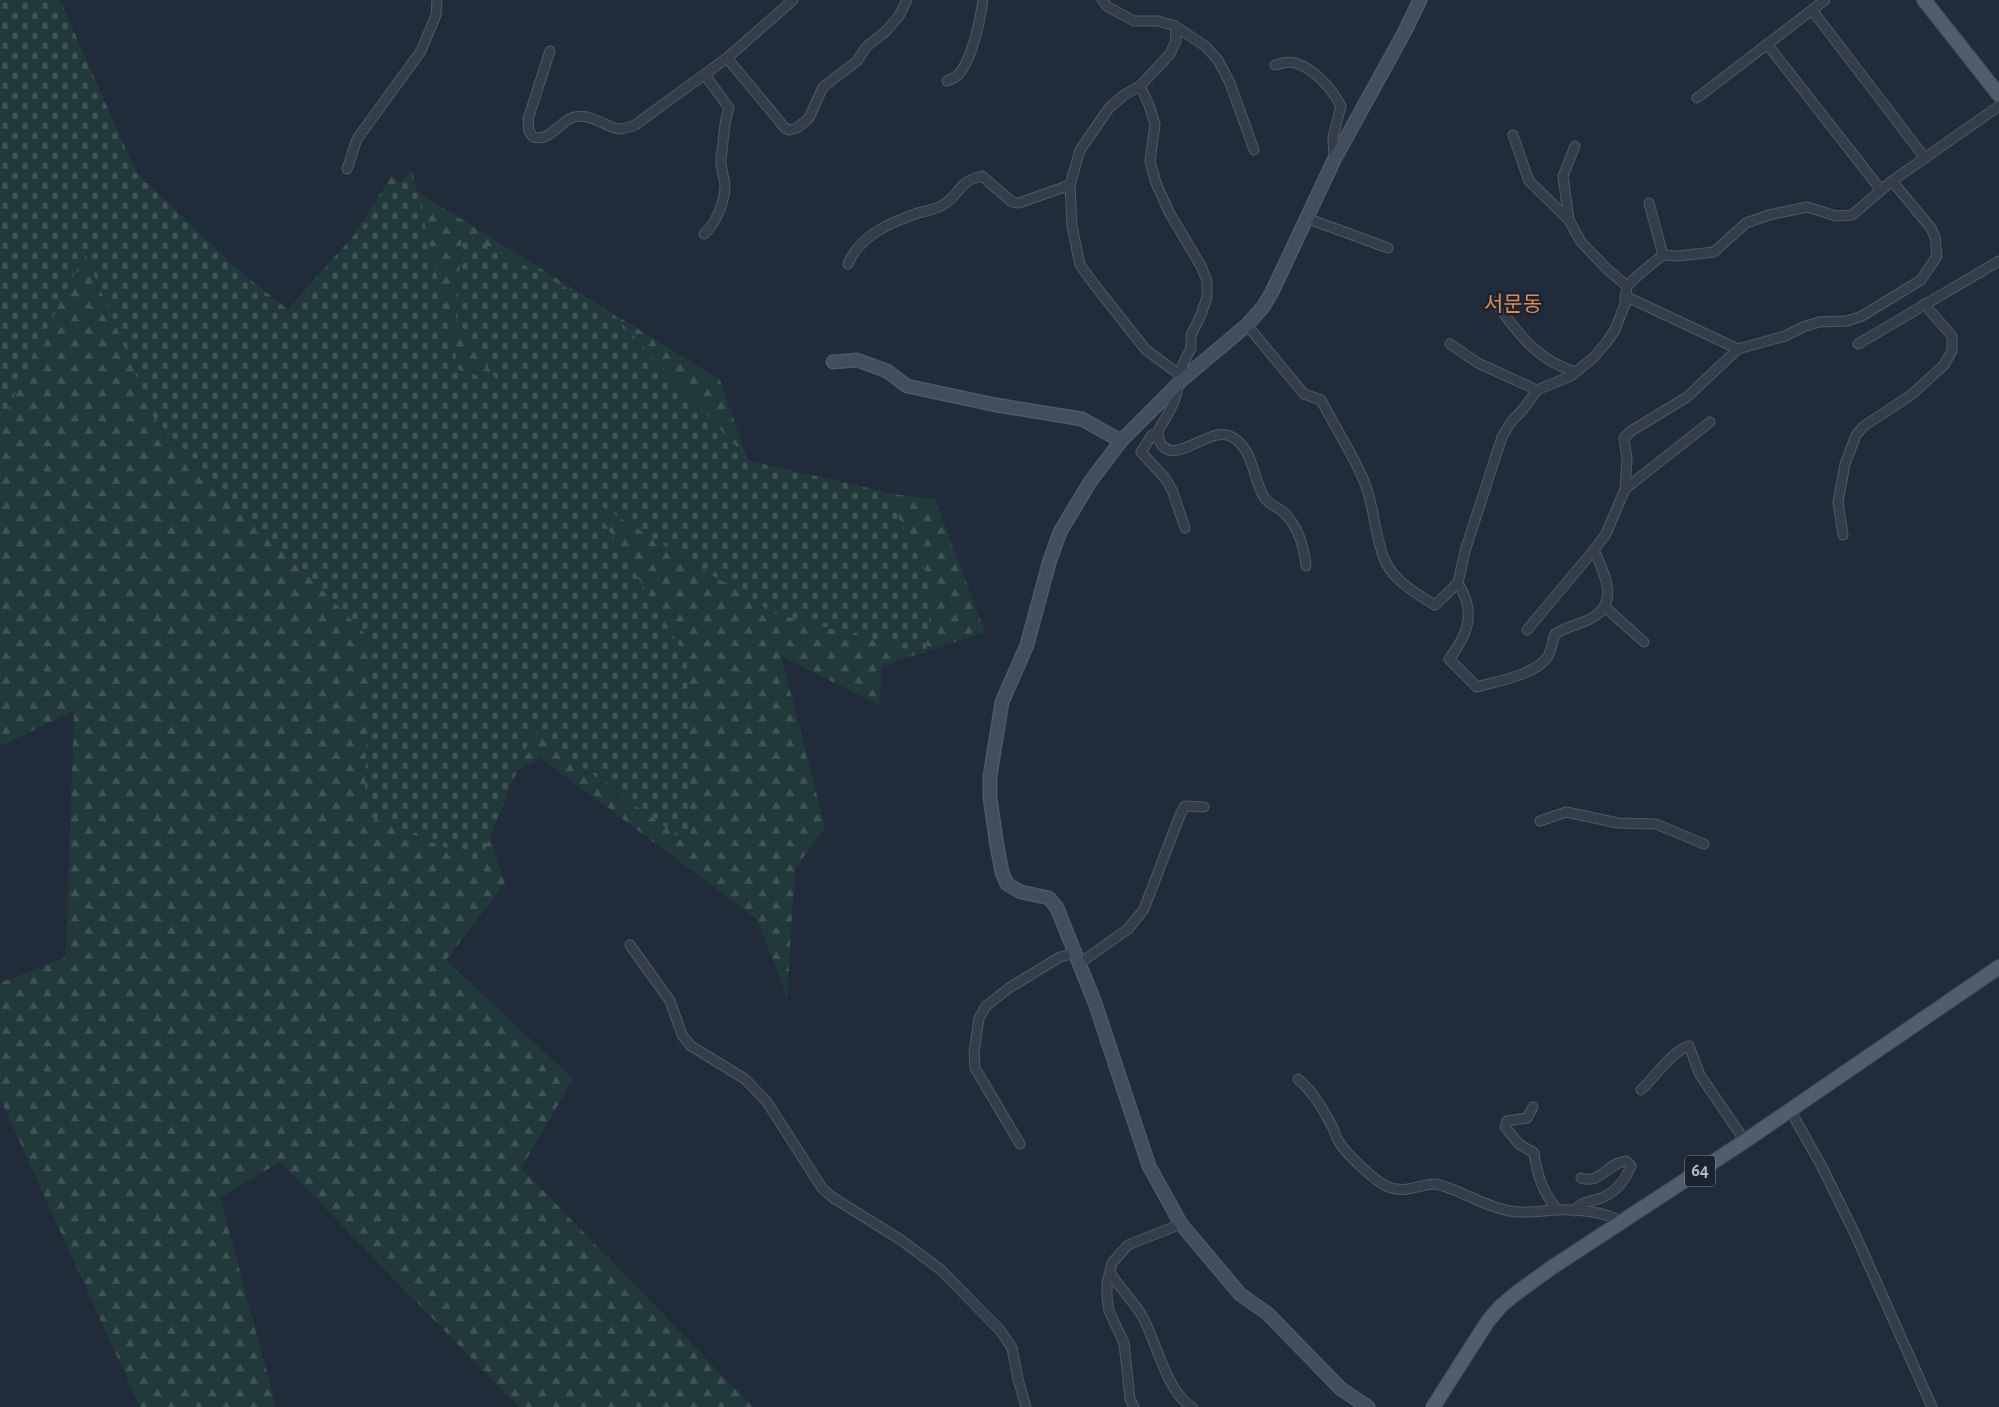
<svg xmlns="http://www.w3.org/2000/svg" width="1999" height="1407" font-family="'Alegreya Sans','Noto Sans KR',sans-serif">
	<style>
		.forest { fill: url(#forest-firs) }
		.cemetery { fill: url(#cemetery-stones) }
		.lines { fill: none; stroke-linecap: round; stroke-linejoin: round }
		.street-casing { stroke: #4f5965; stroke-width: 11 }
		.secondary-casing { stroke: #4f5965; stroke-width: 15 }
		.primary-casing { stroke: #3d4754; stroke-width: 16 }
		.street { stroke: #343e4b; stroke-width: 9 }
		.secondary { stroke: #424d5e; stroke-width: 12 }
		.primary { stroke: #525d6b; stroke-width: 14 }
		.labels { text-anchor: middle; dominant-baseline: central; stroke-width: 5; stroke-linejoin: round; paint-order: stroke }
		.shield { fill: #1a232f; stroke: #828c99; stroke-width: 1 }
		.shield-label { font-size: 18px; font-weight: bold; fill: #afb9c7 }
		.quarter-label { font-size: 21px; fill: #d88c58; stroke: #1a232f }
	</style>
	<defs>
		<pattern id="forest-firs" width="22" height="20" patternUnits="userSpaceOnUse" patternTransform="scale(1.25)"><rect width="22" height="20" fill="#22393b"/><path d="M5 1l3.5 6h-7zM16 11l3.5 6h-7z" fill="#405456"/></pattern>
		<pattern id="cemetery-stones" width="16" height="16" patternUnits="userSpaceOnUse" patternTransform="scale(1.25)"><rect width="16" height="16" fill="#22393b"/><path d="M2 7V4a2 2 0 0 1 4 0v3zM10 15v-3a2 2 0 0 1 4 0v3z" fill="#405456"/></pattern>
	</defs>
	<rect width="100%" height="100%" fill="#202c3a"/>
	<!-- forest -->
	<path class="forest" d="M 0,10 L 117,175 L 299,318 L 392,176 L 720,380 L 754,478 L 935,499 L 985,632 L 882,666 L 879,705 L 781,656 L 825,827 L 795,869 L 787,997 L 757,919 L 541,758 L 474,791 L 505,883 L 446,960 L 573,1079 L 521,1168 L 753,1407 L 519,1407 L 280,1162 L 220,1197 L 276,1407 L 140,1407 L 0,1098 L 0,983 L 66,957 L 74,711 L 0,746 Z"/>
	<!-- cemetery -->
	<path class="cemetery" d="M 0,0 L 60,0 L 136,172 L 284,314 L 412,170 L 459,370 L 497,381 L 456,319 L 462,232 L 611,312 L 750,461 L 886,492 L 932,585 L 926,654 L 773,613 L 590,499 L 687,658 L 690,845 L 533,731 L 480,862 L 364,814 L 371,640 L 154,418 L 85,253 L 3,418 L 0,414 Z"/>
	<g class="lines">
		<!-- street casing -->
		<g class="street-casing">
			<g id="street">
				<path d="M 1102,0 L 1108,7 L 1134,21 L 1158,21 L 1175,26 L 1205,46 L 1218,60 L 1230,83 L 1254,150"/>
				<path d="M 1812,10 L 1925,158"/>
				<path d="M 1175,26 L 1176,41 L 1170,54 L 1140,86 L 1149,105 L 1155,124 L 1150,161 L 1156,183 L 1169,212 L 1201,266 L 1207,281 L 1207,297 L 1201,315 L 1191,335 L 1191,348 L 1182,366 L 1184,378"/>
				<path d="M 1767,44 L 1881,190"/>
				<path d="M 550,51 L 528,119 L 529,131 L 533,137 C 550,142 559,122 574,117 C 590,113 604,126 619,129 C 624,129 630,127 635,125 L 727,58 L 793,0"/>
				<path d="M 727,58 L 785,128 L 789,130 L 797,128 L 809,118 L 823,87 L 857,61 L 866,47 L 886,31 L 899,16 L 907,0"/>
				<path d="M 1275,65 C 1281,63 1289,61 1295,63 C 1315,69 1332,89 1341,106 L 1333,137 L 1334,160"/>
				<path d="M 947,81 C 951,79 955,78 958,75 C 972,60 980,21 983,0"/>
				<path d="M 1140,86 L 1124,95 L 1109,108 L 1080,150 L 1070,185 L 1072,226 L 1080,265 L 1097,288 L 1146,350 L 1184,378"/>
				<path d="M 1697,98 L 1825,0"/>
				<path d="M 1513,135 L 1529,181 L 1569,220 L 1581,242 L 1607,269 L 1627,286"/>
				<path d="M 347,169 L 357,139 L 421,51 L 436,15 L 437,0"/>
				<path d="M 1649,203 L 1663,255"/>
				<path d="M 1306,218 L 1388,248"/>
				<path d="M 1569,220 L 1563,176 L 1575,146"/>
				<path d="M 704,234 C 716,224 725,201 725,185 C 724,176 720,166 721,158 C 724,141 723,124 729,108 L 705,75"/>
				<path d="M 848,264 C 859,236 891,222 918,213 C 926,211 936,209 943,205 C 961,194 957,182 982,176 L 1012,202 L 1019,203 L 1070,185"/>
				<path d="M 1625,296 L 1738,349"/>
				<path d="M 1495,302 C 1519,334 1536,360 1576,372"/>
				<path d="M 1247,325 L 1304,394 L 1321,400 C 1335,427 1352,453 1364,481 C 1375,507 1374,537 1386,563 C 1395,581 1418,595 1435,605 L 1458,583"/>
				<path d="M 1450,344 L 1478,363 L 1537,390"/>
				<path d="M 1858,344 L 1999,261"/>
				<path d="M 1178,384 C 1177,397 1172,408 1165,419 C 1163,423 1159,428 1158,432 C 1158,433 1159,439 1159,440 C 1172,470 1208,426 1230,436 C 1254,447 1252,478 1264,497 C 1268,504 1277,507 1282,511 C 1298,525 1304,546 1306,566"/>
				<path d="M 1157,433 L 1152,435 L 1141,452 L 1165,478 L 1172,490 L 1185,528"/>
				<path d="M 1625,489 L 1710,422"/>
				<path d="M 1843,535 L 1838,502 L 1845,464 L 1856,435 L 1864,426 L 1911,395 L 1944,365 L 1952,351 L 1952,336 L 1924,304"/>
				<path d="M 1594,550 C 1605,575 1621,605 1588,620 C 1577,625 1566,627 1555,634 C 1552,641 1552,650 1548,656 C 1536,675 1498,681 1477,687 L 1449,659 C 1469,633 1476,612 1458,583 L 1465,551 L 1502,437 L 1511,422 L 1524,408 L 1537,390 L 1571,376 L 1593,358 L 1606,343 L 1615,330 L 1625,304 L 1627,286 L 1643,271 L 1663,255 L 1678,256 L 1714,252 L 1746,223 L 1769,215 L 1807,207 L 1836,216 L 1852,215 L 1892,181"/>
				<path d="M 1605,607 L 1644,642"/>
				<path d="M 1527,630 L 1594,550 L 1606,534 L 1625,489 L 1627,459 L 1624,438 L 1631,431 L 1687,397 L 1738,349 L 1785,336 L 1803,327 L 1819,322 L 1847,321 L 1862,316 L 1921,280 L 1937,256 L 1935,237 L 1931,228 L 1892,181 L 1999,106"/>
				<path d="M 1540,821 L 1566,812 L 1618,823 L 1656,824 L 1704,844"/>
				<path d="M 630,945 L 670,1001 L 682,1035 L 691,1046 L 745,1079 L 767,1102 L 822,1188 L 832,1197 L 901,1240 L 941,1270 L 987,1317 L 1000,1330 L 1012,1348 L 1018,1379 L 1026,1407"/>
				<path d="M 1080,963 L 1128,929 L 1144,909 L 1180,815 L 1185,806 L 1204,807"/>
				<path d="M 1298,1079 C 1314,1093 1323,1109 1333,1128 C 1335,1132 1336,1138 1339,1142 C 1347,1155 1373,1179 1386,1186 C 1405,1195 1419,1184 1435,1184 C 1438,1184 1442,1186 1446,1187 C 1467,1194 1487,1207 1510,1211 C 1525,1214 1540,1211 1555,1210 C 1574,1209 1606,1211 1621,1222"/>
				<path d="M 1641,1090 C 1653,1079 1674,1049 1689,1046 L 1700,1075 L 1745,1141"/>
				<path d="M 1533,1107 L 1527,1118 L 1507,1121 L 1505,1127 L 1519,1144 L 1534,1153 C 1537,1175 1543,1192 1557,1210"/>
				<path d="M 1790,1110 L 1821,1165 L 1856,1236 L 1932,1407"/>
				<path d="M 1020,1144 L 975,1068 L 974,1052 L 979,1018 L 986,1006 L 1009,988 L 1060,957 L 1076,953"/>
				<path d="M 1574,1211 C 1581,1202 1587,1202 1598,1199 C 1614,1194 1625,1181 1631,1166 L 1626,1161 C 1607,1163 1600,1185 1581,1178"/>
				<path d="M 1111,1274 C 1120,1288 1132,1300 1141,1314 C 1156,1339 1166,1392 1192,1407"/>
				<path d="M 1134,1407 L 1130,1399 L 1124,1343 L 1109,1311 L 1107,1297 L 1107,1283 L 1112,1263 L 1128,1245 L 1181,1224"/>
			</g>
		</g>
		<!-- secondary casing -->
		<g class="secondary-casing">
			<g id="secondary">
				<path d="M 833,362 L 857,360 L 887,371 L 907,386 L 996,405 L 1082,419 L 1121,441"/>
				<path d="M 1368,1407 L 1341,1389 L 1268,1314 L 1240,1294 L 1181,1224 L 1149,1166 L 1095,1003 L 1057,908 L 1049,898 L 1021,892 L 1007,884 L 1002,872 L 997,846 L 990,798 L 990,776 L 1002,702 L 1027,645 L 1049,563 L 1060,532 L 1090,482 L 1121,441 L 1184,378 L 1247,325 L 1263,307 L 1272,292 L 1334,160 L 1404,33 L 1420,0"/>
			</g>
		</g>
		<!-- primary casing -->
		<g class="primary-casing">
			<g id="primary">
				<path d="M 1924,0 L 1999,95"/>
				<path d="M 1433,1407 L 1488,1321 L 1501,1306 L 1514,1295 L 1551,1268 L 1745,1141 L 1999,967"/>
			</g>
		</g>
		<!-- street -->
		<use href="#street" class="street"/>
		<!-- secondary -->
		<use href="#secondary" class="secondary"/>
		<!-- primary -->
		<use href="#primary" class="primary"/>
	</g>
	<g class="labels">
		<!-- shield labels -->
		<rect class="shield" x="1685" y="1155.5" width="30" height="31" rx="4"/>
		<g class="shield-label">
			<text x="1700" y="1171">64</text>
		</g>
		<!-- quarter labels -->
		<g class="quarter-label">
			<text x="1513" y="304">서문동</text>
		</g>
	</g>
</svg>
